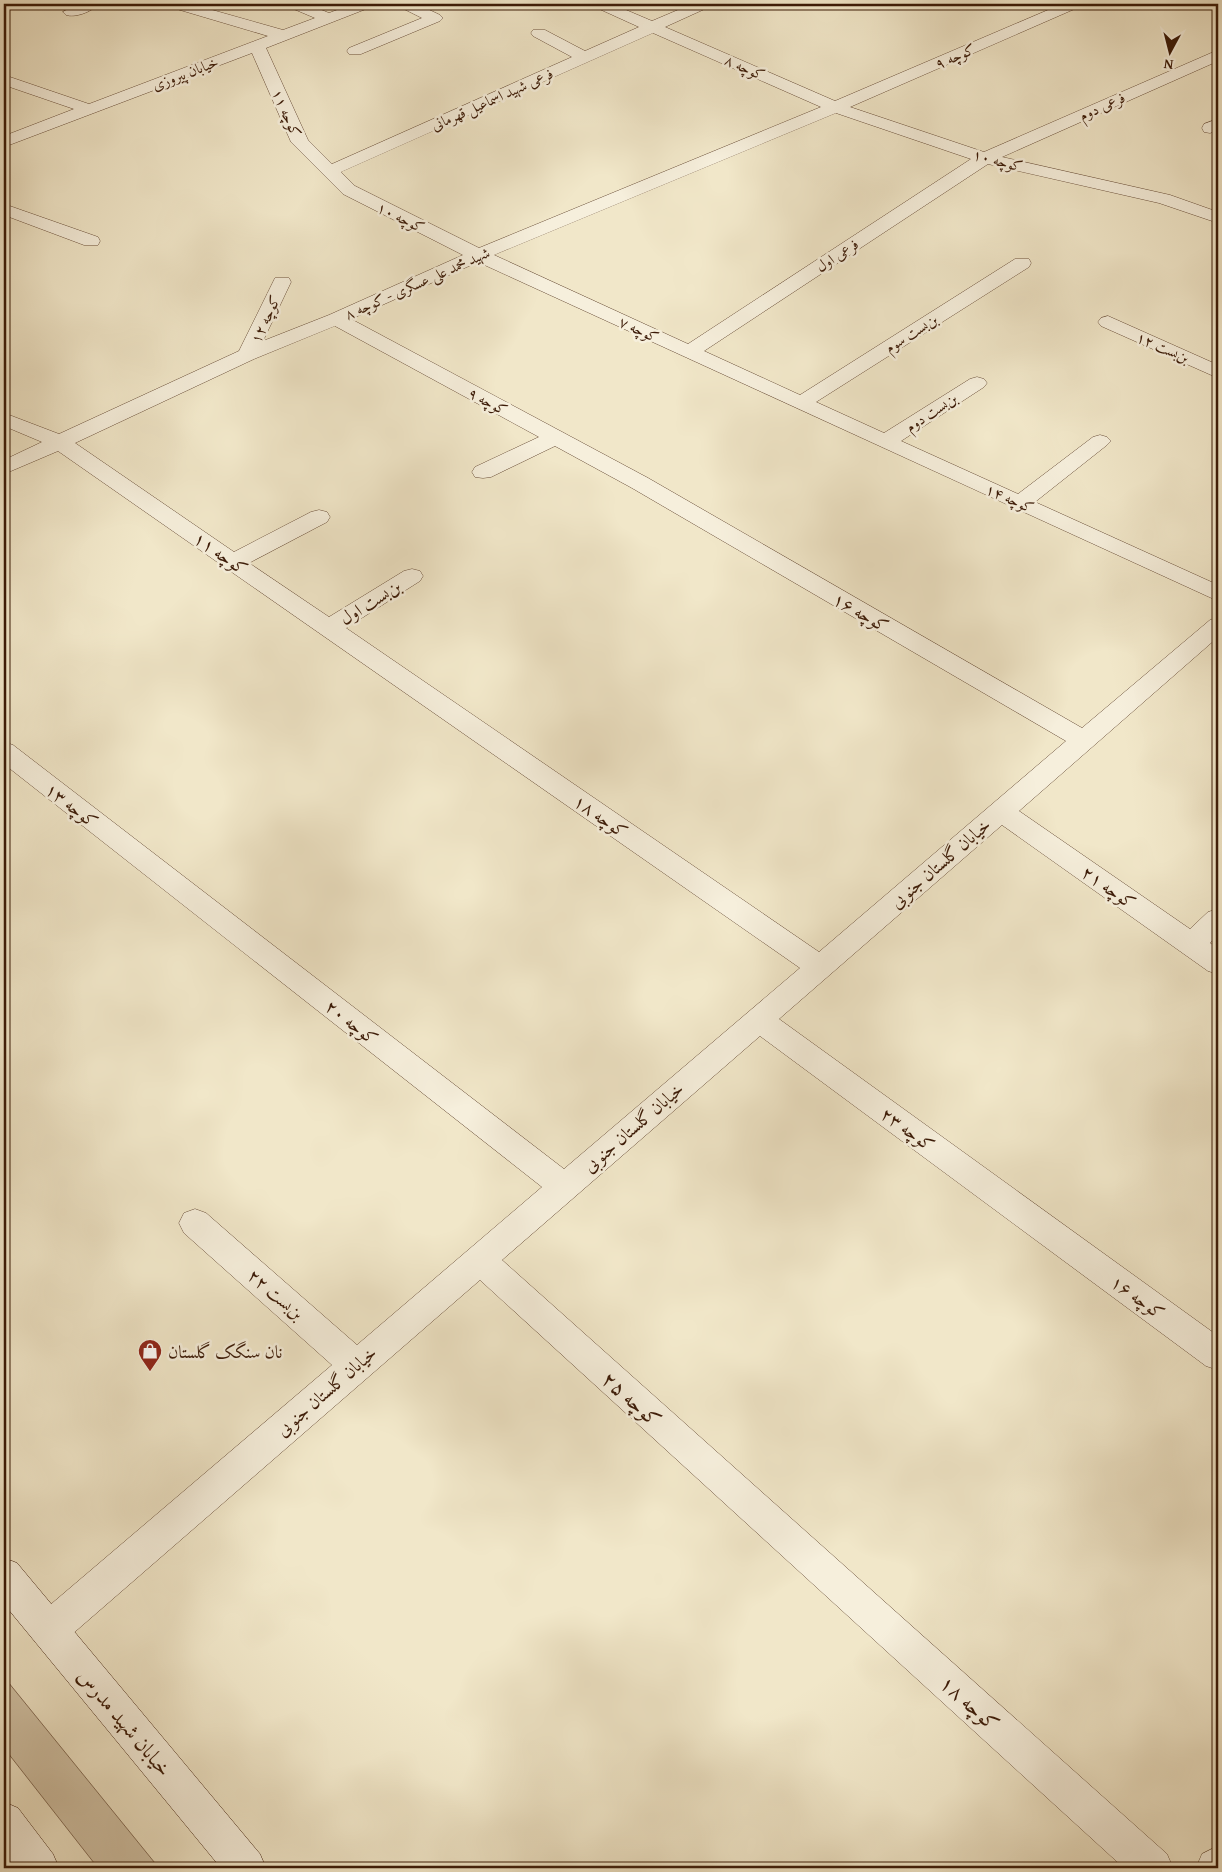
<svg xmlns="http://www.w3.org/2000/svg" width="1222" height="1872" font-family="'Gentium Book Plus',Amiri,serif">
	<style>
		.green { fill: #d2c4a8; stroke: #866f58 }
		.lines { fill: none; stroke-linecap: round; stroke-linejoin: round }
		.minor-casing { stroke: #684d38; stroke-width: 1 }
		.secondary-casing { stroke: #3b1a07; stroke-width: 1 }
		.minor { fill: #f6efdc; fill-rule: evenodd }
		.secondary { fill: #f6efdc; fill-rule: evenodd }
		.labels { text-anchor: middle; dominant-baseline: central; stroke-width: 5; stroke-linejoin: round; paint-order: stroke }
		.far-street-label { font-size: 15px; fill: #3b1a07; stroke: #f6efdc }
		.street-label { font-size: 18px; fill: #3b1a07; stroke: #f6efdc }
		.poi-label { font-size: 18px; fill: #3b1a07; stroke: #f6efdc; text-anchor: start }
		.near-street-label { font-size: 21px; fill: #3b1a07; stroke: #f6efdc }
	</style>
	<rect width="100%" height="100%" fill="#f1e7c9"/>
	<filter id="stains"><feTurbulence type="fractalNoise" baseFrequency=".004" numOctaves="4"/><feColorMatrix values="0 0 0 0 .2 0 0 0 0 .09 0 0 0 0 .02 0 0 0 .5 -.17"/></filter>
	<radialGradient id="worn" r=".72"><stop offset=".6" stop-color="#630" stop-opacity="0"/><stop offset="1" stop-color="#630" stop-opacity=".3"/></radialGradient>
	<!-- green -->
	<path class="green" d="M 4,1677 L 159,1868 L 98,1868 L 4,1748 Z"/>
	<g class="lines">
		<!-- minor casing -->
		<g class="minor-casing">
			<g id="minor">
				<path d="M 77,4 L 98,4 C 92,12 75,18 66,15 L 63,12 Z"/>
				<path d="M 167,4 L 191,4 L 283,30 L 315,18 L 289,7 L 287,4 L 307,4 L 329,13 L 353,4 L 373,4 L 371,7 L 266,48 L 308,140 L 332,164 L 572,57 L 533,36 L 531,33 L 533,30 L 545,30 L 585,51 L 639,27 L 595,7 L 593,4 L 612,4 L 652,21 L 692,4 L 711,4 L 709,7 L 665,27 L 835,101 L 1062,4 L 1081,4 L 1079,7 L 850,107 L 984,152 L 1218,50 L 1218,61 L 1002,157 L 1170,195 L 1218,212 L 1218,223 L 1159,203 L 988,164 L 704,351 L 800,395 L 1015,259 L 1029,259 L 1031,263 L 1029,267 L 816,402 L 884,433 L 970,379 L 977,377 L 984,379 L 987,383 L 984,387 L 901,441 L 1018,494 L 1093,437 L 1100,435 L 1107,437 L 1111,441 L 1107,445 L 1035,502 L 1218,585 L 1218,601 L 478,262 L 351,319 L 648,478 L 1082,728 L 1210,620 L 1218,617 L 1218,637 L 1019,811 L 1190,929 L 1208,912 L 1218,909 L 1218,935 L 1210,943 L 1218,949 L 1218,974 L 1208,971 L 1002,825 L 779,1019 L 1218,1336 L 1218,1370 L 1206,1366 L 760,1036 L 502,1260 L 1167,1854 L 1173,1868 L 1124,1868 L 480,1280 L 62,1643 L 49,1648 L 36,1643 L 31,1630 L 36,1617 L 332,1365 L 184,1233 L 179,1223 L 184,1213 L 195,1209 L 206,1213 L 357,1345 L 542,1187 L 4,764 L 4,742 L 13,745 L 564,1169 L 800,968 L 58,451 L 4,474 L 4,460 L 42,442 L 4,426 L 4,413 L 59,434 L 239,351 L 275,278 L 289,278 L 291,282 L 263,341 L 329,315 L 463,255 L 343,194 L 291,142 L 252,53 L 4,147 L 4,136 L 74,109 L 4,85 L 4,75 L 89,104 L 268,36 L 170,7 ZM 653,33 L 821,107 L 479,248 L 355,186 L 341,172 ZM 836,113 L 971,159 L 688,344 L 494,255 ZM 335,326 L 539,437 L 475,467 L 472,472 L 475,477 L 483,478 L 491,477 L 555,446 L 632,488 L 1066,741 L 819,952 L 346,628 L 420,581 L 423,576 L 420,571 L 412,569 L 404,571 L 329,617 L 249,563 L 327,522 L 330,517 L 327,512 L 319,510 L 311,512 L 234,552 L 75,443 L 254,359 Z"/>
				<path d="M 398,4 L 417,4 L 440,15 L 443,18 L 440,21 L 361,54 L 349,54 L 347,51 L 349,48 L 422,18 L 400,7 Z"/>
				<path d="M 1218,119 L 1218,130 L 1210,133 L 1204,132 L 1202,128 L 1204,124 Z"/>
				<path d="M 4,204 L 98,237 L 100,241 L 98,245 L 84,245 L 4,215 Z"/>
				<path d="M 1108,316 L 1218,365 L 1218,378 L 1101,326 L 1098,322 L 1101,318 Z"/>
				<path d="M 1218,1846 L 1218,1868 L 1196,1868 L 1202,1854 Z"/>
			</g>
		</g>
		<!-- secondary casing -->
		<g class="secondary-casing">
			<g id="secondary">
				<path d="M 4,1558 L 17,1563 L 260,1854 L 266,1868 L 221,1868 L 4,1604 Z"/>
				<path d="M 4,1802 L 18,1808 L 53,1854 L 59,1868 L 15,1868 L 4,1854 Z"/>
			</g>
		</g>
		<!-- minor -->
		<use href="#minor" class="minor"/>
		<!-- secondary -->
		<use href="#secondary" class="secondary"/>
	</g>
	<!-- icons -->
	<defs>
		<g id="shop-pin" transform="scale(1.25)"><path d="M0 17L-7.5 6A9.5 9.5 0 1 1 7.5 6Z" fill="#8f2418" stroke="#f6efdc"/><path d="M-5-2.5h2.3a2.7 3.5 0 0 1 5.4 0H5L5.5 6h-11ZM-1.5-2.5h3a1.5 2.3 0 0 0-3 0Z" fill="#fff"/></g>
	</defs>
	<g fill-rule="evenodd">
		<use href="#shop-pin" x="150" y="1351"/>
	</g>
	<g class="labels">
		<!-- far-street labels -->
		<g class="far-street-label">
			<text transform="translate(955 56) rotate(-23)">کوچه ۹</text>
			<text transform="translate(745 67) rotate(24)">کوچه ۸</text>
			<text transform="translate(185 73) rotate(-21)">خیابان پیروزی</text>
			<text transform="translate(492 99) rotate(-24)">فرعی شهید اسماعیل قهرمانی</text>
			<text transform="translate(1102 106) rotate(-24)">فرعی دوم</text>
			<text transform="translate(287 113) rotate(66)">کوچه ۱۱</text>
			<text transform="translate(998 160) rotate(15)">کوچه ۱۰</text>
			<text transform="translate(401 217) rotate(26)">کوچه ۱۰</text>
			<text transform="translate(837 255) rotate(-33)">فرعی اول</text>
			<text transform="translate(417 283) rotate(-24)">شهید محمد علی عسگری - کوچه ۸</text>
			<text transform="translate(265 319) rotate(-65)">کوچه ۱۲</text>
			<text transform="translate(639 329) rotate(25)">کوچه ۷</text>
			<text transform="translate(911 333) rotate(-32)">بن‌بست سوم</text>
			<text transform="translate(1163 347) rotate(24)">بن‌بست ۱۲</text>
			<text transform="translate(488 401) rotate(28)">کوچه ۹</text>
			<text transform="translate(931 412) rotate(-33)">بن‌بست دوم</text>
			<text transform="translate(1010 498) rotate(24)">کوچه ۱۴</text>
		</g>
		<!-- street labels -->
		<g class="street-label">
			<text transform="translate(221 553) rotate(35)">کوچه ۱۱</text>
			<text transform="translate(370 602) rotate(-32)">بن‌بست اول</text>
			<text transform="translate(861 612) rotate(30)">کوچه ۱۶</text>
			<text transform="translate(72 805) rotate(38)">کوچه ۱۳</text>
			<text transform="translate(601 816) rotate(35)">کوچه ۱۸</text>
			<text transform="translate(940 863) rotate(-41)">خیابان گلستان جنوبی</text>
			<text transform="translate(1109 887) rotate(35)">کوچه ۲۱</text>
			<text transform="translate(352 1022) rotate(38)">کوچه ۲۰</text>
			<text transform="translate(633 1127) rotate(-41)">خیابان گلستان جنوبی</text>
			<text transform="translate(908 1129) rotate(36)">کوچه ۲۳</text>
			<text transform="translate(276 1294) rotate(41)">بن‌بست ۲۲</text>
			<text transform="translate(1138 1297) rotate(36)">کوچه ۱۶</text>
			<text transform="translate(326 1391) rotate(-41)">خیابان گلستان جنوبی</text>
		</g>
		<!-- poi labels -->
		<g class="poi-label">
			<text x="168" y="1351">نان سنگک گلستان</text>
		</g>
		<!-- near-street labels -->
		<g class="near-street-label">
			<text transform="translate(632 1399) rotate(42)">کوچه ۲۵</text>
			<text transform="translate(970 1703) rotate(42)">کوچه ۱۸</text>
			<text transform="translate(125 1722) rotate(50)">خیابان شهید مدرس</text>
		</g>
	</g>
	<!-- margin -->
	<rect width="1222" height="1872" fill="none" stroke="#f1e7c9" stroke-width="20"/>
	<rect x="5" y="5" width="1212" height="1862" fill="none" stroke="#3b1a07" stroke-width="2.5"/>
	<rect x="10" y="10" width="1202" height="1852" fill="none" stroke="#3b1a07"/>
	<!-- north arrow -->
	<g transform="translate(1170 52) rotate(187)" stroke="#f6efdc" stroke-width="4" paint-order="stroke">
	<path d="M0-4L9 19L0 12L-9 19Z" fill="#3b1a07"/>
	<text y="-8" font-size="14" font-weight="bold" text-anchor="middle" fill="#3b1a07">N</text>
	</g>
	<rect width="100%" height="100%" filter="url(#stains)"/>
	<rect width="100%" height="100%" fill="url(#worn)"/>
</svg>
